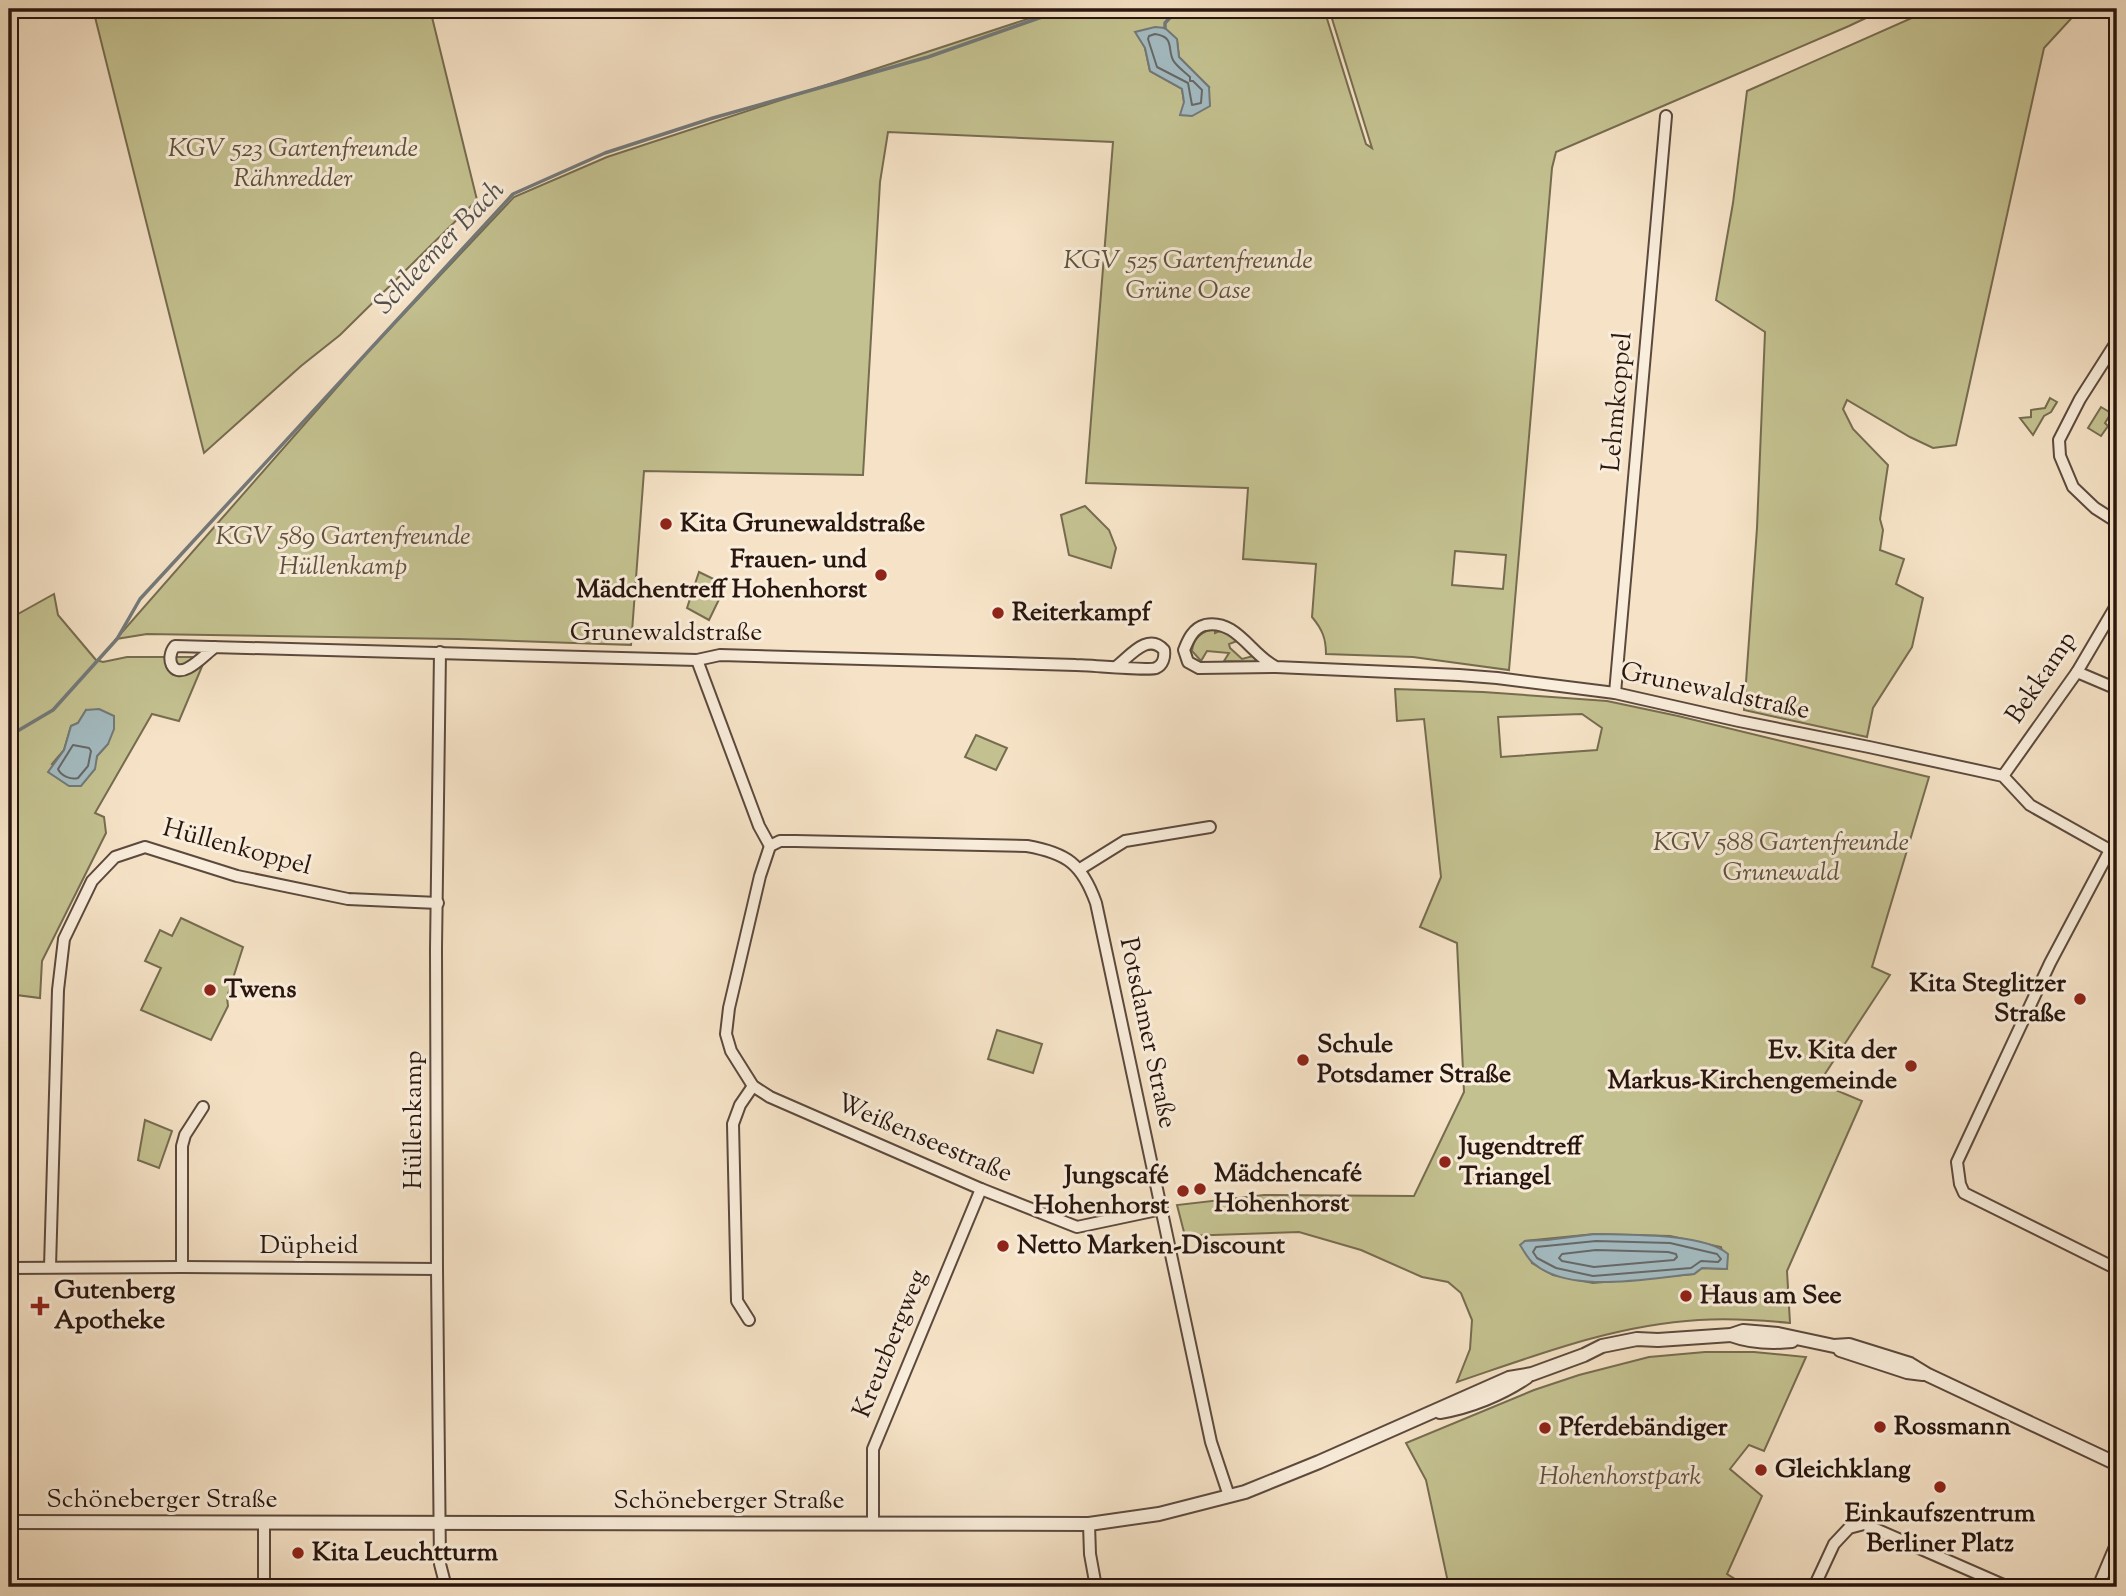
<svg xmlns="http://www.w3.org/2000/svg" width="2126" height="1596" font-family="'Sorts Mill Goudy',serif">
	<style>
		.green { fill: #c4c190; stroke: #766c50; stroke-width: 2; fill-rule: evenodd }
		.water { fill: #a3bbc1; stroke: #72797a; stroke-width: 2 }
		.lines { fill: none; stroke-linecap: round; stroke-linejoin: round }
		.shore { stroke: #666868; stroke-width: 2 }
		.stream { stroke: #72797a; stroke-width: 3.5 }
		.minor-casing { stroke: #5c493d; stroke-width: 14 }
		.tertiary-casing { stroke: #5c493d; stroke-width: 16 }
		.minor { stroke: #f9eddb; stroke-width: 10 }
		.tertiary { stroke: #f9eddb; stroke-width: 12 }
		.poi-dot { fill: #8f2418; stroke: #f9eddb; stroke-width: 2.5 }
		.labels { text-anchor: middle; dominant-baseline: central; stroke-width: 6; stroke-linejoin: round; paint-order: stroke }
		.park-label { font-size: 26px; font-style: italic; fill: #5f523c; stroke: #f9eddb }
		.street-label { font-size: 26px; fill: #29160f; stroke: #f9eddb }
		.poi-label { font-size: 26px; font-weight: bold; fill: #29160f; stroke: #f9eddb; text-anchor: start }
		.water-label { font-size: 28px; font-style: italic; fill: #54504d; stroke: #f9eddb }
	</style>
	<rect width="100%" height="100%" fill="#f6e3c7"/>
	<filter id="stains"><feTurbulence type="fractalNoise" baseFrequency=".00286" numOctaves="4"/><feColorMatrix values="0 0 0 0 .2 0 0 0 0 .09 0 0 0 0 .02 0 0 0 .5 -.17"/></filter>
	<radialGradient id="worn" r=".72"><stop offset=".6" stop-color="#630" stop-opacity="0"/><stop offset="1" stop-color="#630" stop-opacity=".3"/></radialGradient>
	<!-- green -->
	<g class="green">
		<path d="M 93,9 L 430,9 L 477,200 L 340,335 L 301,366 L 204,453 Z"/>
		<path d="M 1058,9 L 1324,9 L 1366,144 L 1372,148 L 1329,9 L 1885,9 L 1849,26 L 1556,152 L 1552,168 L 1509,670 L 1413,657 L 1326,654 C 1326,638 1322,629 1312,617 L 1316,564 L 1243,559 L 1248,488 L 1086,483 L 1113,142 L 888,132 L 880,182 L 863,475 L 644,471 L 631,645 L 458,639 L 147,634 L 116,639 L 367,353 L 514,197 L 607,157 ZM 1177,40 L 1179,57 L 1209,87 L 1184,102 L 1182,89 L 1150,71 L 1145,48 ZM 1455,551 L 1506,555 L 1503,589 L 1452,585 Z"/>
		<path d="M 1932,9 L 2085,9 L 2079,10 L 2044,48 L 1956,445 L 1933,448 L 1910,437 L 1847,400 L 1843,409 L 1853,429 L 1888,465 L 1880,519 L 1883,530 L 1880,550 L 1904,559 L 1896,584 L 1923,598 L 1912,647 L 1873,708 L 1867,737 L 1744,710 L 1757,528 L 1765,332 L 1716,300 L 1733,203 L 1747,91 Z"/>
		<path d="M 2050,398 L 2057,402 L 2051,412 L 2044,416 L 2033,435 L 2020,418 L 2031,417 L 2031,410 L 2045,408 Z"/>
		<path d="M 2101,407 L 2111,413 L 2105,423 L 2108,426 L 2101,436 L 2088,428 Z"/>
		<path d="M 1085,506 L 1109,530 L 1116,548 L 1111,568 L 1069,555 L 1061,515 Z"/>
		<path d="M 699,572 L 726,585 L 709,620 L 687,608 Z"/>
		<path d="M 54,594 L 58,615 L 96,660 L 103,662 L 127,657 L 206,657 L 179,721 L 152,714 L 95,813 L 104,817 L 106,833 L 42,961 L 40,998 L 9,994 L 9,619 ZM 86,710 L 108,744 L 97,756 L 94,769 L 81,785 L 52,764 L 64,750 L 71,726 L 78,723 Z"/>
		<path d="M 1210,630 L 1215,630 L 1215,633 C 1223,629 1230,634 1237,641 L 1229,644 L 1230,648 L 1242,659 L 1253,656 L 1258,660 L 1257,662 L 1224,661 L 1229,653 L 1207,651 L 1201,661 L 1192,651 C 1193,640 1200,633 1210,630 Z"/>
		<path d="M 1395,689 L 1483,692 L 1607,701 L 1678,716 L 1929,777 L 1872,967 L 1890,975 L 1819,1083 L 1862,1101 L 1787,1271 L 1790,1323 C 1760,1320 1729,1318 1699,1320 C 1614,1325 1537,1355 1457,1382 L 1470,1349 L 1472,1320 L 1461,1293 L 1448,1282 L 1422,1277 L 1361,1250 L 1299,1232 L 1185,1236 L 1177,1205 L 1264,1195 L 1414,1196 L 1464,1092 L 1457,943 L 1420,927 L 1441,877 L 1424,719 L 1397,721 ZM 1582,714 L 1602,728 L 1597,750 L 1501,757 L 1498,717 ZM 1595,1234 L 1670,1236 L 1721,1247 L 1727,1269 L 1702,1268 L 1694,1274 L 1593,1283 L 1553,1275 L 1532,1263 L 1525,1241 Z"/>
		<path d="M 976,735 L 1007,748 L 996,770 L 965,757 Z"/>
		<path d="M 181,918 L 243,947 L 227,997 L 228,1006 L 211,1040 L 141,1010 L 161,968 L 145,961 L 160,930 L 172,936 Z"/>
		<path d="M 997,1030 L 1042,1044 L 1033,1073 L 988,1059 Z"/>
		<path d="M 145,1120 L 172,1131 L 159,1168 L 138,1160 Z"/>
		<path d="M 1705,1352 L 1754,1352 L 1806,1357 L 1764,1451 L 1749,1445 L 1730,1469 L 1762,1496 L 1727,1574 L 1740,1582 L 1737,1587 L 1449,1587 L 1426,1480 L 1406,1443 L 1534,1390 L 1579,1375 L 1649,1357 Z"/>
	</g>
	<!-- water -->
	<g class="water">
		<path d="M 1155,27 L 1165,28 L 1177,39 L 1179,57 L 1209,87 L 1210,106 L 1192,116 L 1180,115 L 1184,102 L 1182,89 L 1150,71 L 1145,48 L 1135,32 Z"/>
		<path d="M 99,709 L 114,716 L 114,729 L 108,744 L 97,756 L 95,769 L 81,786 L 69,786 L 48,772 L 64,750 L 71,726 L 78,723 L 86,710 Z"/>
		<path d="M 1595,1234 C 1628,1235 1704,1233 1728,1254 L 1727,1269 L 1702,1268 L 1694,1274 C 1648,1278 1570,1295 1533,1263 C 1528,1259 1524,1251 1520,1245 L 1525,1241 L 1547,1240 Z"/>
	</g>
	<g class="lines">
		<!-- shore -->
		<g class="shore">
			<path d="M 1155,34 C 1175,37 1167,48 1173,60 C 1176,66 1185,72 1190,77 L 1190,81 L 1193,81 L 1202,90 L 1201,103 L 1192,105 L 1188,83 L 1157,67 L 1148,39 L 1149,36 Z"/>
			<path d="M 73,745 L 89,748 L 91,751 L 88,766 L 78,778 C 71,780 61,776 58,769 Z"/>
			<path d="M 1596,1241 L 1670,1243 L 1717,1254 L 1721,1259 L 1718,1262 L 1701,1261 L 1691,1268 L 1593,1276 L 1556,1268 L 1537,1258 L 1533,1252 L 1536,1247 Z"/>
			<path d="M 1596,1250 L 1668,1252 L 1676,1254 L 1677,1257 L 1674,1260 L 1594,1267 L 1562,1261 L 1559,1258 L 1562,1254 Z"/>
		</g>
		<!-- stream -->
		<g class="stream">
			<path d="M 1165,28 L 1165,23 L 1178,9"/>
			<path d="M 9,736 L 53,710 L 117,639 L 140,599 L 513,194 L 605,153 L 713,118 L 928,57 L 1053,13 L 1090,9"/>
		</g>
		<!-- minor casing -->
		<g class="minor-casing">
			<g id="minor">
				<path d="M 2117,341 L 2080,399 L 2059,440 L 2060,456 L 2073,487 L 2095,508 L 2117,522"/>
				<path d="M 215,647 C 207,653 198,663 188,668 C 172,677 165,658 175,646 L 697,660 L 720,655 C 838,659 957,661 1076,665 C 1089,665 1150,671 1156,668 C 1163,665 1165,657 1164,650 C 1148,632 1130,656 1117,666"/>
				<path d="M 440,652 L 436,949 L 437,1269 L 440,1564 L 446,1587"/>
				<path d="M 697,660 L 759,826 L 770,846 L 780,841 L 795,841 L 1027,846 C 1067,853 1082,864 1096,903 L 1211,1442 L 1229,1496"/>
				<path d="M 1276,667 C 1252,656 1236,618 1205,625 C 1193,628 1188,640 1184,650 L 1188,662 L 1199,668 L 1276,667 L 1459,675 L 1497,678 L 1615,693 L 1739,721 L 1869,747 L 2003,776 L 2030,805 L 2117,854"/>
				<path d="M 2077,672 L 2117,689"/>
				<path d="M 1615,693 L 1666,116"/>
				<path d="M 2003,776 L 2077,672 L 2117,604"/>
				<path d="M 770,846 L 760,876 L 729,1008 L 726,1034 L 731,1051 L 753,1086 L 770,1097 L 981,1189 L 1077,1227 L 1162,1209"/>
				<path d="M 2110,850 L 2050,963 L 1957,1162 L 1960,1184 L 1964,1193 L 2117,1269"/>
				<path d="M 1080,869 L 1125,841 L 1210,827"/>
				<path d="M 50,1267 L 58,990 L 64,939 L 92,881 L 115,857 L 145,847 L 237,876 L 348,899 L 438,903"/>
				<path d="M 182,1267 L 182,1146 L 185,1135 L 203,1107"/>
				<path d="M 9,1268 L 182,1267 L 437,1269"/>
				<path d="M 749,1320 L 737,1301 L 733,1124 L 740,1105 L 753,1086"/>
				<path d="M 873,1524 L 873,1449 L 981,1189"/>
				<path d="M 1089,1524 L 1090,1554 L 1096,1587"/>
				<path d="M 264,1587 L 264,1523"/>
				<path d="M 1814,1587 L 1834,1544 L 1849,1528 L 1864,1524 L 2008,1587"/>
				<path d="M 2098,1587 L 2117,1542"/>
			</g>
		</g>
		<!-- tertiary casing -->
		<g class="tertiary-casing">
			<g id="tertiary">
				<path d="M 1731,1335 C 1750,1342 1772,1343 1792,1341"/>
				<path d="M 1840,1350 L 1907,1372 L 1923,1374"/>
				<path d="M 1440,1412 C 1470,1407 1502,1394 1527,1377"/>
				<path d="M 9,1522 L 1089,1524 L 1159,1514 L 1245,1492 L 1319,1462 L 1509,1378 L 1532,1374 L 1584,1355 L 1602,1346 L 1637,1339 L 1658,1340 L 1731,1335 L 1743,1331 L 1778,1334 L 1834,1346 L 1849,1345 L 1910,1364 L 1928,1375 L 2117,1464"/>
			</g>
		</g>
		<!-- minor -->
		<use href="#minor" class="minor"/>
		<!-- tertiary -->
		<use href="#tertiary" class="tertiary"/>
	</g>
	<!-- markers -->
	<g class="poi-dot">
		<circle cx="666" cy="524" r="7"/>
		<circle cx="881" cy="575" r="7"/>
		<circle cx="998" cy="613" r="7"/>
		<circle cx="210" cy="990" r="7"/>
		<circle cx="2080" cy="999" r="7"/>
		<circle cx="1303" cy="1060" r="7"/>
		<circle cx="1911" cy="1066" r="7"/>
		<circle cx="1445" cy="1162" r="7"/>
		<circle cx="1200" cy="1189" r="7"/>
		<circle cx="1183" cy="1191" r="7"/>
		<circle cx="1003" cy="1246" r="7"/>
		<circle cx="1686" cy="1296" r="7"/>
		<path d="M36.5 1295.5h7v7h7v7h-7v7h-7v-7h-7v-7h7z"/>
		<circle cx="1880" cy="1427" r="7"/>
		<circle cx="1545" cy="1428" r="7"/>
		<circle cx="1761" cy="1470" r="7"/>
		<circle cx="1940" cy="1487" r="7"/>
		<circle cx="298" cy="1553" r="7"/>
	</g>
	<g class="labels">
		<!-- park labels -->
		<g class="park-label">
			<text x="293" y="149">KGV 523 Gartenfreunde<tspan x="293" dy="30">Rähnredder</tspan></text>
			<text x="1188" y="261">KGV 525 Gartenfreunde<tspan x="1188" dy="30">Grüne Oase</tspan></text>
			<text x="343" y="537">KGV 589 Gartenfreunde<tspan x="343" dy="30">Hüllenkamp</tspan></text>
			<text x="1781" y="843">KGV 588 Gartenfreunde<tspan x="1781" dy="30">Grunewald</tspan></text>
			<text x="1620" y="1477">Hohenhorstpark</text>
		</g>
		<!-- street labels -->
		<g class="street-label">
			<text transform="translate(1618 402) rotate(-85)">Lehmkoppel</text>
			<text x="666" y="633">Grunewaldstraße</text>
			<text transform="translate(2042 678) rotate(-56)">Bekkamp</text>
			<text transform="translate(1715 692) rotate(12)">Grunewaldstraße</text>
			<text transform="translate(237 848) rotate(15)">Hüllenkoppel</text>
			<text transform="translate(1147 1033) rotate(78)">Potsdamer Straße</text>
			<text transform="translate(414 1120) rotate(-90)">Hüllenkamp</text>
			<text transform="translate(924 1139) rotate(23)">Weißenseestraße</text>
			<text x="309" y="1246">Düpheid</text>
			<text transform="translate(891 1344) rotate(-68)">Kreuzbergweg</text>
			<text x="162" y="1500">Schöneberger Straße</text>
			<text x="729" y="1501">Schöneberger Straße</text>
		</g>
		<!-- poi labels -->
		<g class="poi-label">
			<text x="680" y="524">Kita Grunewaldstraße</text>
			<text x="867" y="560" text-anchor="end">Frauen- und<tspan x="867" dy="30">Mädchentreff Hohenhorst</tspan></text>
			<text x="1012" y="613">Reiterkampf</text>
			<text x="2066" y="984" text-anchor="end">Kita Steglitzer<tspan x="2066" dy="30">Straße</tspan></text>
			<text x="224" y="990">Twens</text>
			<text x="1317" y="1045">Schule<tspan x="1317" dy="30">Potsdamer Straße</tspan></text>
			<text x="1897" y="1051" text-anchor="end">Ev. Kita der<tspan x="1897" dy="30">Markus-Kirchengemeinde</tspan></text>
			<text x="1459" y="1147">Jugendtreff<tspan x="1459" dy="30">Triangel</tspan></text>
			<text x="1214" y="1174">Mädchencafé<tspan x="1214" dy="30">Hohenhorst</tspan></text>
			<text x="1169" y="1176" text-anchor="end">Jungscafé<tspan x="1169" dy="30">Hohenhorst</tspan></text>
			<text x="1017" y="1246">Netto Marken-Discount</text>
			<text x="54" y="1291">Gutenberg<tspan x="54" dy="30">Apotheke</tspan></text>
			<text x="1700" y="1296">Haus am See</text>
			<text x="1894" y="1427">Rossmann</text>
			<text x="1559" y="1428">Pferdebändiger</text>
			<text x="1775" y="1470">Gleichklang</text>
			<text x="1940" y="1514" text-anchor="middle">Einkaufszentrum<tspan x="1940" dy="30">Berliner Platz</tspan></text>
			<text x="312" y="1553">Kita Leuchtturm</text>
		</g>
		<!-- water labels -->
		<g class="water-label">
			<text transform="translate(440 248) rotate(-46)">Schleemer Bach</text>
		</g>
	</g>
	<!-- margin -->
	<rect width="2126" height="1596" fill="none" stroke="#f6e3c7" stroke-width="35"/>
	<rect x="10" y="10" width="2105" height="1575" fill="none" stroke="#29160f" stroke-width="3.5"/>
	<rect x="18" y="18" width="2091" height="1561" fill="none" stroke="#29160f" stroke-width="2"/>
	<rect width="100%" height="100%" filter="url(#stains)"/>
	<rect width="100%" height="100%" fill="url(#worn)"/>
</svg>
